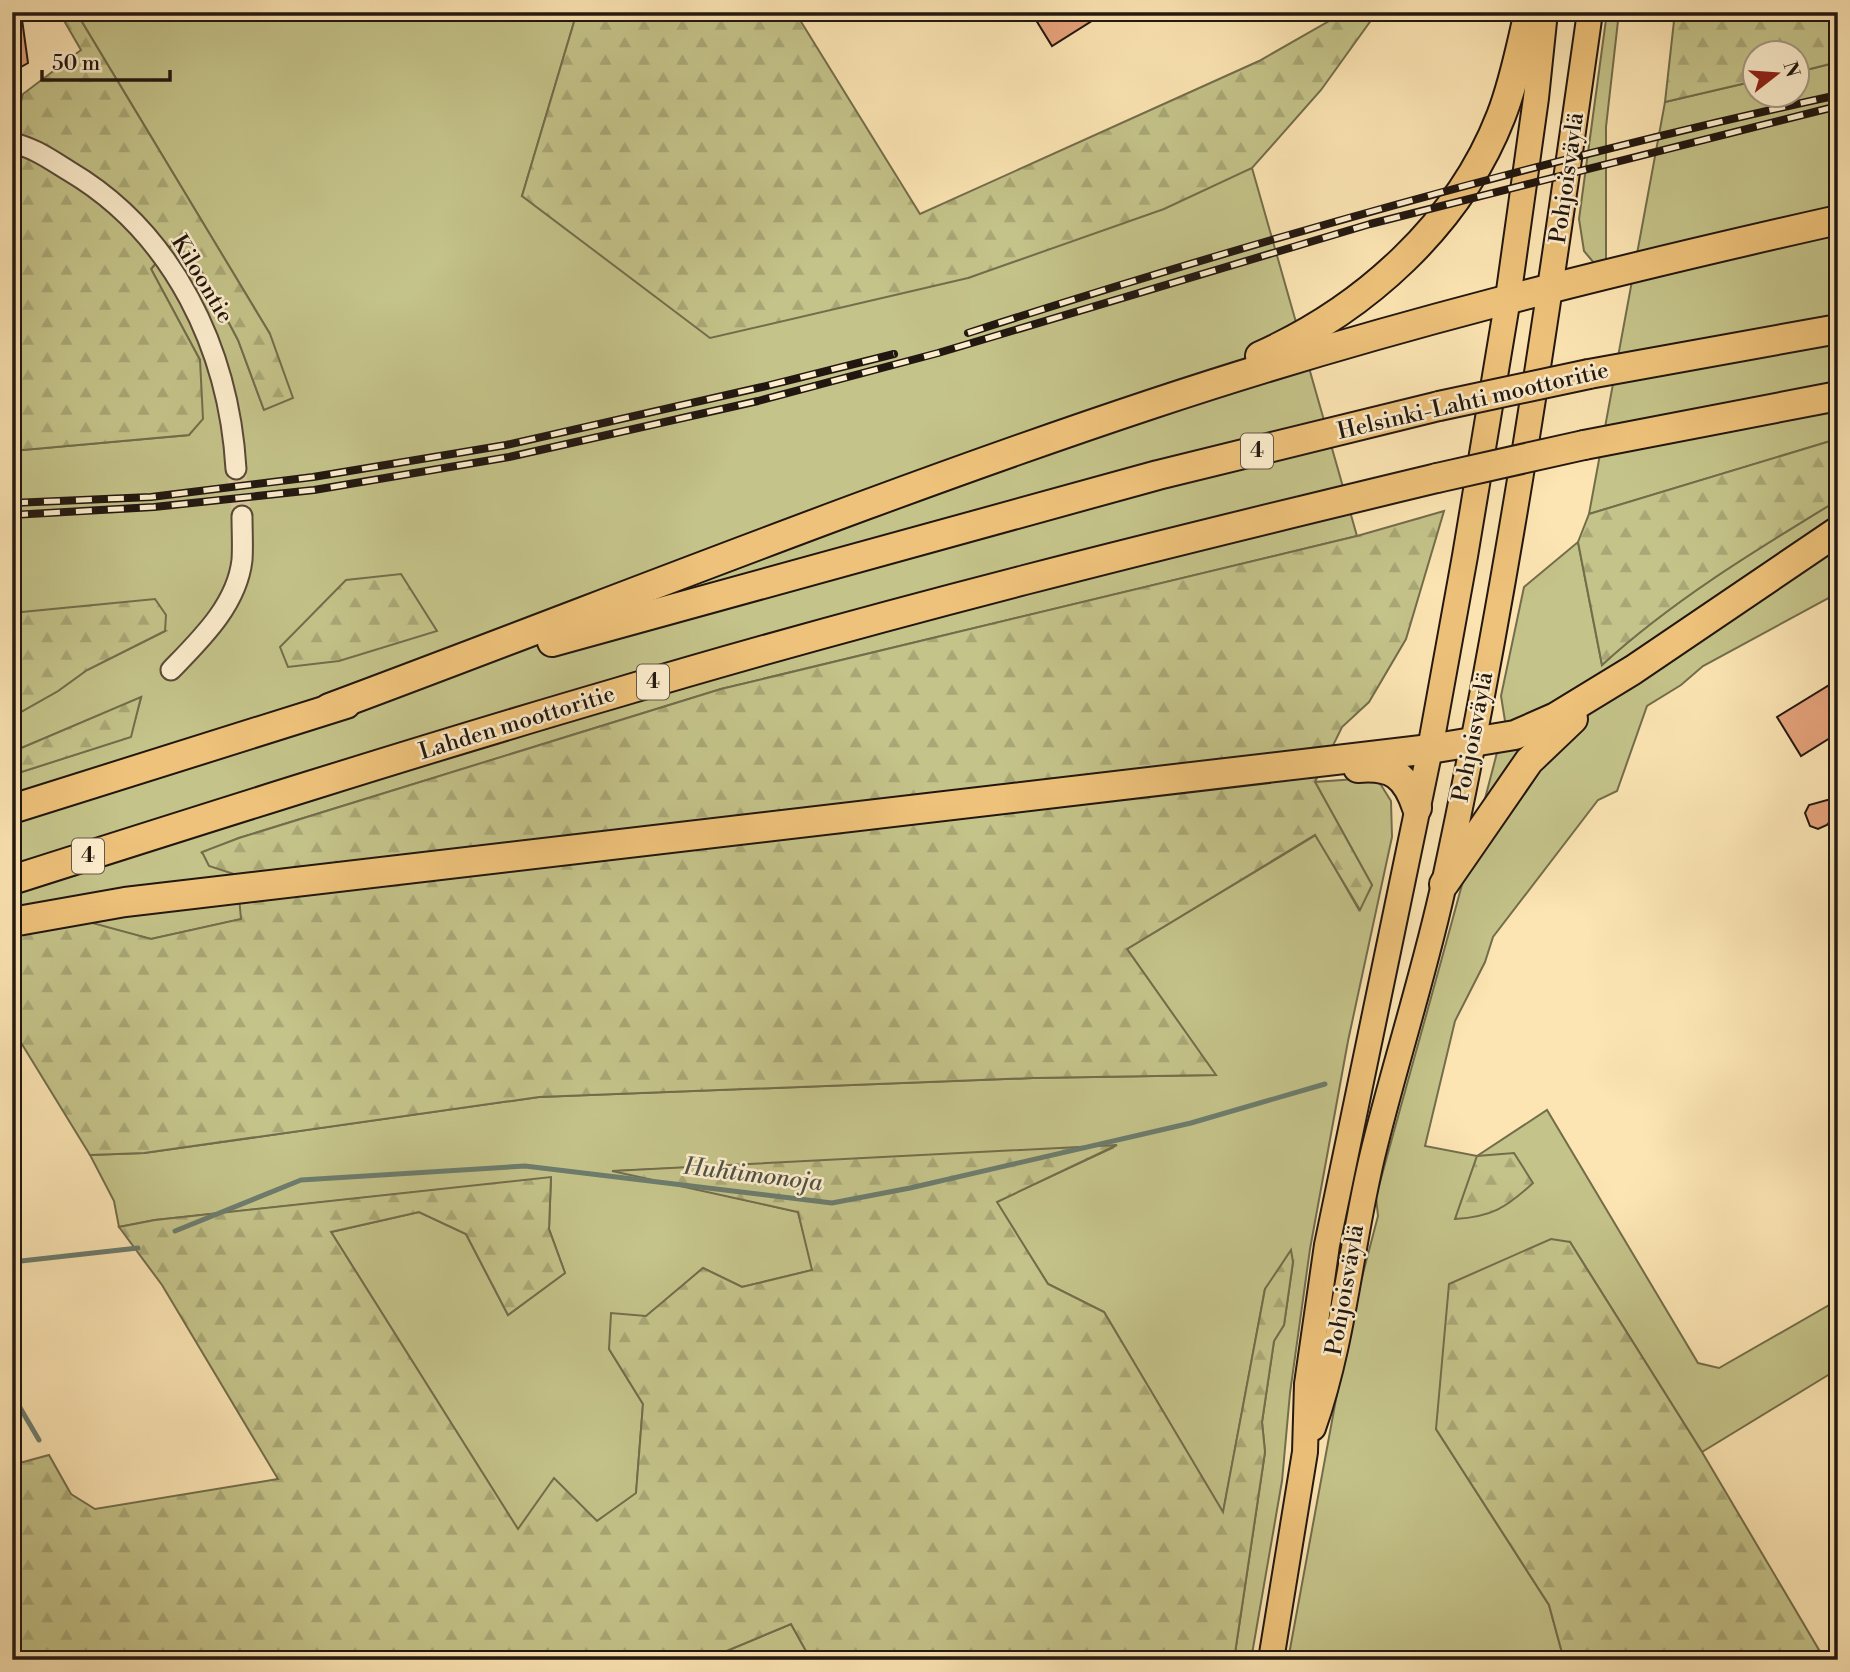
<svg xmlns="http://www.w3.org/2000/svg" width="1850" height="1672" font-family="'Libre Bodoni',serif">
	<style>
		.grass { fill: #c4c389; stroke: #736d4c; stroke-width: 2 }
		.forest { fill: url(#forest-firs); stroke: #736d4c; stroke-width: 2 }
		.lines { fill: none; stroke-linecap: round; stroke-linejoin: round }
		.stream { stroke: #6d7c6d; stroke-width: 5 }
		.building { fill: #e7a37c; stroke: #221710; stroke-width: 2 }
		.minor-tunnel { stroke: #dbc69b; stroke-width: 19; stroke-dasharray: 19 10; stroke-linecap: butt }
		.minor-casing { stroke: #584a39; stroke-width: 23 }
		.major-casing { stroke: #221710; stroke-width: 28 }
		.highway-casing { stroke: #221710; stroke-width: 32 }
		.minor { stroke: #fdeece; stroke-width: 19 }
		.major { stroke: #eec27a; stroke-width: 24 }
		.highway { stroke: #eec27a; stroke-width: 28 }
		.rail-casing { stroke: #221710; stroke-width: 8 }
		.rail { stroke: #fdeece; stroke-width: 5; stroke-dasharray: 16; stroke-linecap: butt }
		.highway-bridge-casing { stroke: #221710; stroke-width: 32; stroke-linecap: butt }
		.highway-bridge { stroke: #eec27a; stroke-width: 28 }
		.labels { text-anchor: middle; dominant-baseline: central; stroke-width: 5; stroke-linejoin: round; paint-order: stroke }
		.shield { fill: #fdeece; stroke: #645849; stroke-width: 2 }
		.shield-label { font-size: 21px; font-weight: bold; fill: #221710 }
		.street-label { font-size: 23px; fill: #221710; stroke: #fdeece }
		.water-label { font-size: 24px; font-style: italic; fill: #4e5246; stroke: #fdeece }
	</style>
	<defs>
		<pattern id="forest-firs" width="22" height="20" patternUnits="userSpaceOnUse" patternTransform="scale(1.75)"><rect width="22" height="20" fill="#c4c389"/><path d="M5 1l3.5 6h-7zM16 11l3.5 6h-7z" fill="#a8a775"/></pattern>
	</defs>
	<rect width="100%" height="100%" fill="#fce5b3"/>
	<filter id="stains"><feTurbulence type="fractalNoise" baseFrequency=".00286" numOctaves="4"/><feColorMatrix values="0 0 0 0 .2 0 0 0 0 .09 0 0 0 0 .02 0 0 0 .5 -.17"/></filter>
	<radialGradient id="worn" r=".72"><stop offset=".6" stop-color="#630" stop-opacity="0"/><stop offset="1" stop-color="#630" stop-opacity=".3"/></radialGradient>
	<!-- grass -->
	<g class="grass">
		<path d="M 97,12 L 577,12 L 522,196 L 968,278 L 1252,168 L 1357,536 L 721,689 L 239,838 L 202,853 L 237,875 L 242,919 L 151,939 L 89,923 L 12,935 L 12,775 L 130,737 L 141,698 L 12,752 L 12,717 L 58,691 L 87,670 L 165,631 L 12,613 L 12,451 L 189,435 L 200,360 L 151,269 L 174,242 L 201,270 L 238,340 L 264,410 L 270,334 L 82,22 Z"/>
		<path d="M 1607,12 L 1619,12 L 1606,127 L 1606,263 L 1594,263 L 1584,251 L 1579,219 Z"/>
		<path d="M 1838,62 L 1838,442 L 1837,439 L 1589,514 L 1665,102 L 1755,81 L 1756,94 L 1798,94 L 1798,72 Z"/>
		<path d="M 1838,500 L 1838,593 L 1703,666 L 1681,685 L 1647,706 L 1617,791 L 1598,800 L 1493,937 L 1485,962 L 1455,1021 L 1425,1146 L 1477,1156 L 1547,1110 L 1698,1363 L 1719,1368 L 1838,1300 L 1838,1369 L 1702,1452 L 1570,1242 L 1436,1429 L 1549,1605 L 1564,1660 L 1288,1660 L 1350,1323 L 1378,1216 L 1376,1197 C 1419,1038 1465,881 1505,721 L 1501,696 L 1524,587 L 1578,542 L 1602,665 C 1673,600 1756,550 1838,500 Z"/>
		<path d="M 1370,778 L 1381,785 L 1391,801 L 1392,837 L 1348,1041 L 1310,1249 L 1290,1393 L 1282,1481 L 1251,1660 L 1234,1660 L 1265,1452 L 1262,1422 L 1274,1341 L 1284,1325 L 1293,1262 L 1265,1289 L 1223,1513 L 1104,1312 L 1048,1284 L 996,1202 L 1114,1147 L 616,1171 L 798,1212 L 813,1270 L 742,1287 L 703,1268 L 609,1349 L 643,1404 L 636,1494 L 597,1521 L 518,1530 L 331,1232 L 419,1212 L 466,1234 L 508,1315 L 565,1273 L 549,1229 L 551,1178 L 155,1220 L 119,1227 L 114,1201 L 90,1155 L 144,1153 L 539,1097 L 1033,1078 L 1215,1075 L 1127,949 L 1316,835 L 1359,910 L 1372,885 L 1315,782 Z"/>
		<path d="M 791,1624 L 811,1660 L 705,1660 Z"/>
	</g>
	<!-- forest -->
	<g class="forest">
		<path d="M 59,12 L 97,12 L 82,22 L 270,334 L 293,398 L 264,410 L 238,340 L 201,270 L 174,242 L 151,269 L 200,360 L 203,419 L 189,435 L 12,451 L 12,136 L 23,94 L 81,50 Z"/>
		<path d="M 577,12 L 795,12 L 920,214 L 1259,61 L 1345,12 L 1377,12 L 1321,90 L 1252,168 L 1164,209 L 968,278 L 710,338 L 522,196 Z"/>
		<path d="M 1675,12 L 1838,12 L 1838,62 L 1798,72 L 1798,52 L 1756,52 L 1755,81 L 1665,102 Z"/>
		<path d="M 1837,439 L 1838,500 C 1756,550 1673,600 1602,665 L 1578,542 L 1589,514 Z"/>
		<path d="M 1444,511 L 1406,639 L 1369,702 L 1342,727 L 1315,782 L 1372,885 L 1360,910 L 1315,835 L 1127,949 L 1216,1075 L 1033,1078 L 539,1097 L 144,1153 L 90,1155 L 12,1028 L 12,935 L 89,922 L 151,939 L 241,919 L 237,875 L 209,866 L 202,852 L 239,838 L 721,689 L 1357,536 Z"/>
		<path d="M 401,574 L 437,631 L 339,661 L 288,667 L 280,647 L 346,580 Z"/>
		<path d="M 155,599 L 166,615 L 165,631 L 87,670 L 58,691 L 12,717 L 12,613 Z"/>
		<path d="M 141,697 L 131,737 L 12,775 L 12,752 Z"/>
		<path d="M 1117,1145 L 997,1202 L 1048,1284 L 1104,1312 L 1223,1512 L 1265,1289 L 1291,1250 L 1293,1262 L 1284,1325 L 1274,1341 L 1262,1422 L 1265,1452 L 1234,1660 L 811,1660 L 791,1624 L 705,1660 L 12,1660 L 12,1465 L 49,1455 L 71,1494 L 95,1509 L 278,1479 L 162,1285 L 119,1227 L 155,1220 L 551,1177 L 549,1229 L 565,1273 L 508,1315 L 466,1234 L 419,1212 L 331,1232 L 518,1529 L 554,1478 L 597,1521 L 636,1493 L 643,1404 L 609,1349 L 611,1313 L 646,1316 L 703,1268 L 742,1287 L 812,1270 L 798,1212 L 612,1171 Z"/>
		<path d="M 1514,1153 L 1533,1183 C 1506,1208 1491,1217 1455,1219 L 1477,1156 Z"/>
		<path d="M 1551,1239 L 1570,1242 L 1702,1452 L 1825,1660 L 1564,1660 L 1549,1605 L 1436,1429 L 1449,1284 Z"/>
	</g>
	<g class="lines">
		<!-- stream -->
		<g class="stream">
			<path d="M 175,1231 L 301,1180 L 525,1166 L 832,1203 L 910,1188 L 1191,1123 L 1325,1084"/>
			<path d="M 12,1262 L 138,1248"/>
			<path d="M 12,1394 L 39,1440"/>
		</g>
	</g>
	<!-- building -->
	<g class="building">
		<path d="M 12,12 L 21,12 L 28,63 L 12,72 Z"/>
		<path d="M 1031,12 L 1106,12 L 1052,46 Z"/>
		<path d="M 1831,684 L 1838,696 L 1838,733 L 1801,756 L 1777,717 Z"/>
		<path d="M 1838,797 L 1838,812 L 1827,825 L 1818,829 L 1810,826 L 1805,813 L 1809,805 Z"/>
	</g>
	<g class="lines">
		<!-- minor-tunnel -->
		<path class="minor-tunnel" d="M 236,469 L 242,516"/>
		<!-- minor casing -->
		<g class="minor-casing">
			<g id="minor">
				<path d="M 12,143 C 33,147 51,160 69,171 C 174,233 229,350 236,469"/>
				<path d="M 171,670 C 200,640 237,605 242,560 C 243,546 242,531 242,516"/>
			</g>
		</g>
		<!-- major casing -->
		<g class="major-casing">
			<g id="major">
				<path d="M 1313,1428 C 1345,1338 1351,1239 1375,1145 C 1397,1056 1426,968 1445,879 C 1507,592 1549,302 1590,12"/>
				<path d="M 1271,1660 L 1305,1452 L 1307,1384 L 1327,1245 L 1430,749 L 1465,556 L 1508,298 L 1536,98 L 1545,12"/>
			</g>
		</g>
		<!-- highway casing -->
		<g class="highway-casing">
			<g id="highway">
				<path d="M 1260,356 C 1365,309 1459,224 1501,116 C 1514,83 1521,46 1529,12"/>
				<path d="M 1589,374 L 1838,329"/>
				<path d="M 1584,445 L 1838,396"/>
				<path d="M 552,642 L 1158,475 L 1439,406"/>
				<path d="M 329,708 C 603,606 875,496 1152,404 C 1377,329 1607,272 1838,220"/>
				<path d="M 1358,768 C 1392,765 1406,775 1417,808"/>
				<path d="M 12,809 L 346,704"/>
				<path d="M 12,880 C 213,816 414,752 616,693 C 887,612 1162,544 1437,478"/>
				<path d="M 1444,884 L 1529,761 L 1573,719"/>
				<path d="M 12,922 L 125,902 L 1430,749 L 1515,735 L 1556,717 L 1633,670 L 1838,531"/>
			</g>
		</g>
		<!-- minor -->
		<use href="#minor" class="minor"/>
		<!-- major -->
		<use href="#major" class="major"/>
		<!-- highway -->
		<use href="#highway" class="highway"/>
		<!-- rail casing -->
		<g class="rail-casing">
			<g id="rail">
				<path d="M 968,333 C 1254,241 1544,159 1838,95"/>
				<path d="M 12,503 L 151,497 L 313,477 L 506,445 L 762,387 L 894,354"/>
				<path d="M 12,515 L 154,507 L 314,490 L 509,457 L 758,401 L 938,353 L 1370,224 L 1838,106"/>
			</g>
		</g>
		<!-- rail -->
		<use href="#rail" class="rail"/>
		<!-- highway-bridge casing -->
		<g class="highway-bridge-casing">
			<g id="highway-bridge">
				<path d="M 1439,406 L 1589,374"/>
				<path d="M 1437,478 L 1584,445"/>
			</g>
		</g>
		<!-- highway-bridge -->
		<use href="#highway-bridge" class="highway-bridge"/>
	</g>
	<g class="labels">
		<!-- shield labels -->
		<g class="shield">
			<rect x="1241" y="433.5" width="32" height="35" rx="5"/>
			<rect x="637" y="664.5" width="32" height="35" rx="5"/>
			<rect x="72" y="838.5" width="32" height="35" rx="5"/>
		</g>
		<g class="shield-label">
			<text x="1257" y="451">4</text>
			<text x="653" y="682">4</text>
			<text x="88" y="856">4</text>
		</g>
		<!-- street labels -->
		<g class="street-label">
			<text transform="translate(1567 178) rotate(-82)">Pohjoisväylä</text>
			<text transform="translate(202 279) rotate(59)">Kiloontie</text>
			<text transform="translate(1473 401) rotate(-13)">Helsinki-Lahti moottoritie</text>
			<text transform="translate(517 723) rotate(-17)">Lahden moottoritie</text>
			<text transform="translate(1473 737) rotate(-79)">Pohjoisväylä</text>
			<text transform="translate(1345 1290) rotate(-80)">Pohjoisväylä</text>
		</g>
		<!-- water labels -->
		<g class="water-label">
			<text transform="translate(753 1175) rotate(7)">Huhtimonoja</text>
		</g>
	</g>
	<!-- margin -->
	<rect width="1850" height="1672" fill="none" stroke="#fce5b3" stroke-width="42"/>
	<rect x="14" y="14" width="1822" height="1644" fill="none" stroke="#221710" stroke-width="3.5"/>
	<rect x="21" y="21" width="1808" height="1630" fill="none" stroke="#221710" stroke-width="2"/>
	<!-- north arrow -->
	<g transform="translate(1776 74) rotate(73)"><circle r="33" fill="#fdeece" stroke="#a59882" stroke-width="2"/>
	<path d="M0-5L12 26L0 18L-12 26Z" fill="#8f2418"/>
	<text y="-10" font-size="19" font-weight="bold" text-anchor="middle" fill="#221710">N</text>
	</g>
	<!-- scale -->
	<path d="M42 70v10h128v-10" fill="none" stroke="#221710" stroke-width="3.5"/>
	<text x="52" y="70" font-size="21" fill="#221710" stroke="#fdeece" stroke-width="5" paint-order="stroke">50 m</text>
	<rect width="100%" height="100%" filter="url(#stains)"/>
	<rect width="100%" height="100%" fill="url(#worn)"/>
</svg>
